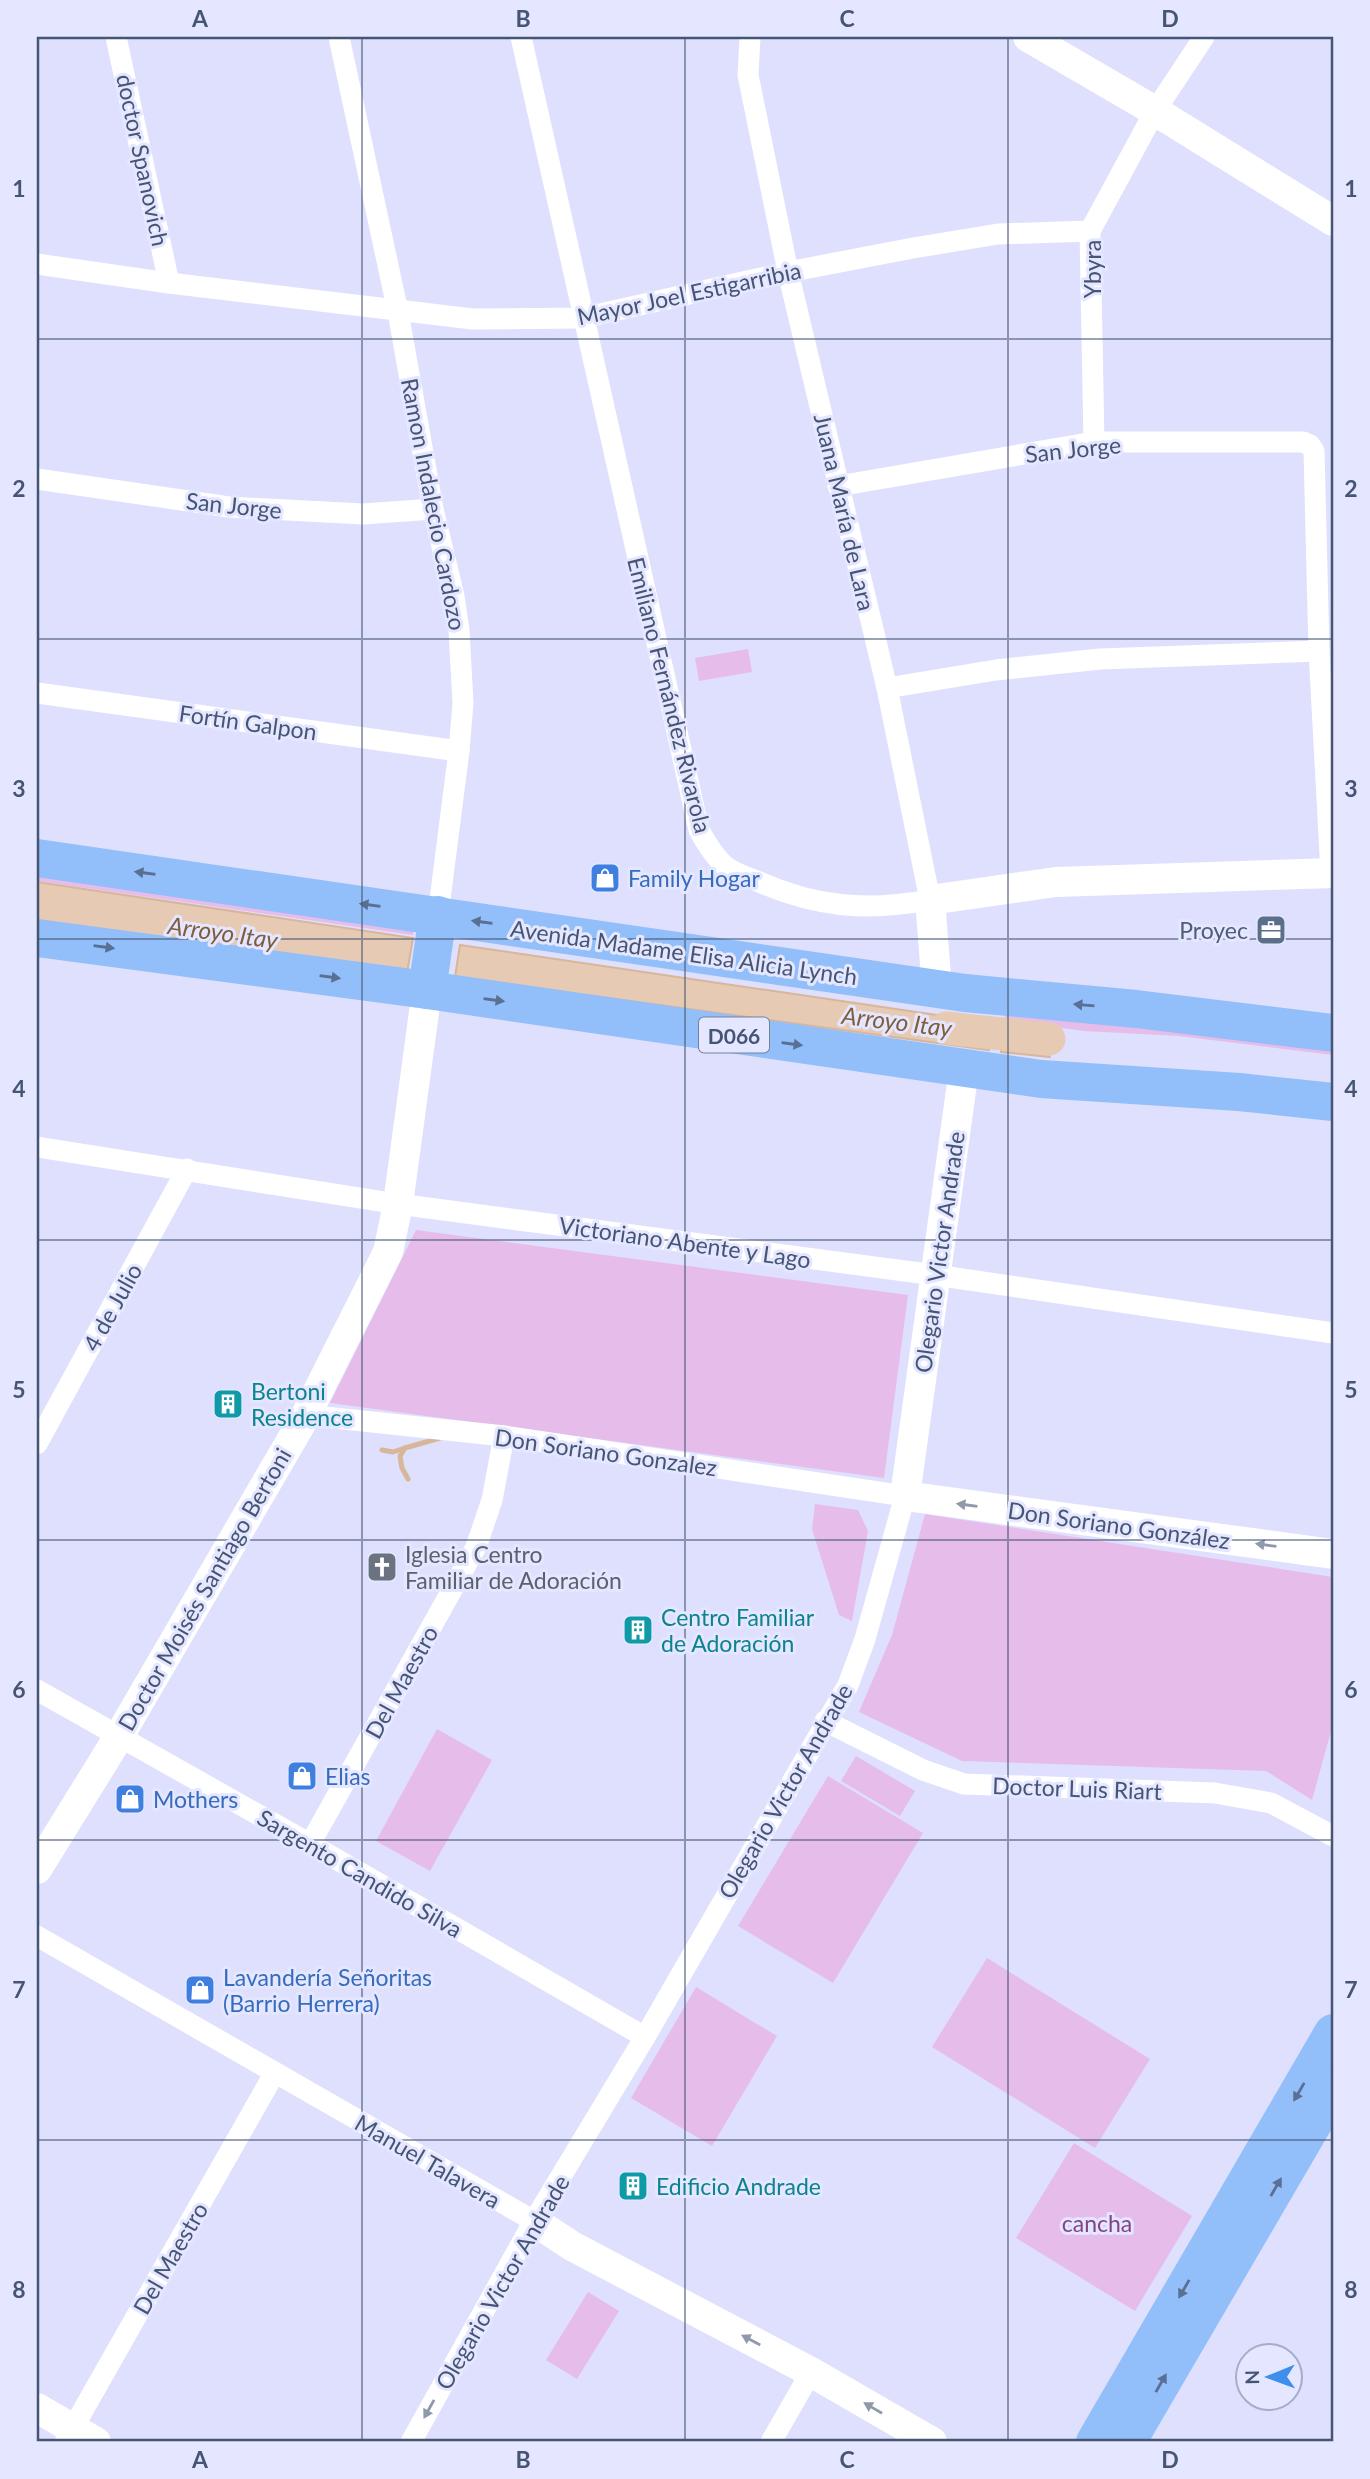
<svg xmlns="http://www.w3.org/2000/svg" width="1370" height="2479" font-family="Lato,sans-serif">
	<style>
		.green { fill: #e6bdea }
		.water { fill: #e6cab3; stroke: #d8b699; stroke-width: 2 }
		.pier { fill: #dee0fd }
		.lines { fill: none; stroke-linecap: round; stroke-linejoin: round }
		.stream { stroke: #d8b699; stroke-width: 5 }
		.river { stroke: #e6cab3; stroke-width: 33 }
		.street { stroke: #fff; stroke-width: 21 }
		.secondary { stroke: #fff; stroke-width: 30 }
		.highway { stroke: #92bef9; stroke-width: 38 }
		.oneway { fill: #596f94 }
		.oneway2 { fill: #9099ab }
		.grid { fill: none; stroke: #465573; stroke-width: 2; stroke-opacity: 0.55 }
		.labels { text-anchor: middle; dominant-baseline: central; stroke-width: 6; stroke-linejoin: round; paint-order: stroke }
		.shield { fill: #e4e7ff; stroke: #75819d; stroke-width: 2 }
		.shield-label { font-size: 21px; font-weight: bold; fill: #465573 }
		.street-label { font-size: 23px; fill: #465573; stroke: #e4e7ff }
		.shop-label { font-size: 23px; fill: #366cbe; stroke: #e4e7ff; text-anchor: start }
		.service-label { font-size: 23px; fill: #4e5e75; stroke: #e4e7ff; text-anchor: end }
		.culture-label { font-size: 23px; fill: #0d838f; stroke: #e4e7ff; text-anchor: start }
		.worship-label { font-size: 23px; fill: #5b616d; stroke: #e4e7ff; text-anchor: start }
		.park-label { font-size: 23px; fill: #854384; stroke: #e4e7ff }
		.water-label { font-size: 24px; font-style: italic; fill: #805d3c; stroke: #e4e7ff }
		.neatline { fill: none; stroke: #465573; stroke-width: 2.5 }
		.grid-label { font-size: 23px; text-anchor: middle; font-weight: bold; fill: #465573 }
	</style>
	<rect width="100%" height="100%" fill="#dee0fd"/>
	<!-- green -->
	<g class="green">
		<path d="M 748,649 L 752,672 L 699,681 L 695,658 Z"/>
		<path d="M 37,870 L 414,925 L 413,935 L 37,881 Z"/>
		<path d="M 1006,1010 L 1333,1047 L 1333,1057 L 1084,1033 L 1004,1021 Z"/>
		<path d="M 416,1230 L 908,1295 L 884,1478 L 330,1403 Z"/>
		<path d="M 815,1504 L 858,1510 L 868,1531 L 852,1621 L 839,1615 L 812,1529 Z"/>
		<path d="M 925,1514 L 1333,1577 L 1333,1724 L 1312,1800 L 1266,1771 L 962,1761 L 859,1712 L 892,1635 Z"/>
		<path d="M 437,1729 L 492,1760 L 430,1871 L 376,1841 Z"/>
		<path d="M 856,1756 L 915,1791 L 900,1816 L 841,1781 Z"/>
		<path d="M 828,1776 L 923,1833 L 833,1983 L 738,1926 Z"/>
		<path d="M 987,1958 L 1150,2059 L 1095,2148 L 932,2047 Z"/>
		<path d="M 696,1987 L 777,2036 L 712,2146 L 631,2098 Z"/>
		<path d="M 1074,2143 L 1192,2216 L 1135,2311 L 1016,2238 Z"/>
		<path d="M 588,2292 L 619,2311 L 577,2379 L 546,2360 Z"/>
	</g>
	<!-- water -->
	<g class="water">
		<path d="M 37,882 L 413,938 L 407,973 L 37,920 Z"/>
		<path d="M 460,945 L 991,1023 L 989,1050 L 455,977 Z"/>
		<path d="M 1004,1023 L 1084,1034 L 1276,1070 L 1078,1060 L 1001,1052 Z"/>
	</g>
	<!-- pier -->
	<path class="pier" d="M 1056,1027 L 1084,1031 L 1179,1036 L 1333,1055 L 1333,1082 L 1275,1074 L 1050,1061 Z"/>
	<g class="lines">
		<!-- stream -->
		<g class="stream">
			<path d="M 382,1450 L 393,1452 L 405,1448"/>
			<path d="M 408,1479 L 402,1468 L 400,1456 L 405,1448 L 440,1438"/>
		</g>
		<!-- river -->
		<path class="river" d="M 946,1028 L 1049,1039"/>
		<!-- street -->
		<g class="street">
			<path d="M 116,37 L 169,283"/>
			<path d="M 339,37 L 398,312 L 433,509 L 454,596 L 459,630 L 463,703 L 459,751 L 438,915"/>
			<path d="M 521,37 L 699,830 C 706,843 713,855 724,865 C 733,873 746,877 757,881 C 817,908 867,911 930,900 L 887,688 L 788,272 L 748,75 L 750,37"/>
			<path d="M 37,264 L 169,283 L 473,319 L 582,318 L 788,272 L 913,248 L 998,234 L 1090,231"/>
			<path d="M 1094,442 L 1090,231 L 1155,111 L 1204,37"/>
			<path d="M 37,479 L 229,507 L 363,514 L 433,509"/>
			<path d="M 838,486 L 1094,442 L 1303,442 L 1310,445 L 1314,451 L 1319,651 L 1331,873"/>
			<path d="M 887,688 L 996,670 L 1100,659 L 1319,651"/>
			<path d="M 37,693 L 459,751"/>
			<path d="M 37,1147 L 398,1204 L 935,1275 L 1333,1333"/>
			<path d="M 306,1415 L 504,1436 L 905,1496 L 865,1639 L 848,1685 L 645,2037 L 534,2221 L 411,2442"/>
			<path d="M 37,1444 L 187,1169"/>
			<path d="M 37,1690 L 310,1844 L 645,2037"/>
			<path d="M 825,1721 L 923,1770 L 964,1784 L 1215,1793 L 1271,1803 L 1333,1836"/>
			<path d="M 310,1844 L 476,1547 L 492,1500 L 504,1436"/>
			<path d="M 37,1936 L 534,2221"/>
			<path d="M 65,2442 L 274,2074"/>
			<path d="M 771,2442 L 811,2372"/>
		</g>
		<!-- secondary -->
		<g class="secondary">
			<path d="M 1028,37 L 1155,111 L 1333,221"/>
			<path d="M 937,989 L 930,900 L 1056,882 L 1333,873"/>
			<path d="M 964,1069 L 905,1496 L 1333,1554"/>
			<path d="M 37,1869 L 118,1738 L 306,1415 L 388,1252 L 398,1204 L 427,990"/>
			<path d="M 534,2221 L 572,2246 L 811,2372 L 932,2442"/>
			<path d="M 37,2408 L 96,2442"/>
		</g>
		<!-- highway -->
		<g class="highway">
			<path d="M 37,858 L 965,993 L 1136,1009 L 1333,1033"/>
			<path d="M 37,938 L 427,990 L 1041,1079 L 1239,1092 L 1333,1102"/>
			<path d="M 427,990 L 438,915"/>
			<path d="M 1095,2442 L 1333,2033"/>
			<path d="M 1127,2442 L 1333,2089"/>
		</g>
	</g>
	<!-- one-way arrows -->
	<defs><path id="oneway-solid" d="M-6-.8H1V-3.2L6.5 0L1 3.2V.8H-6Z" transform="scale(1.75)"/></defs>
	<g class="oneway">
		<use href="#oneway-solid" transform="translate(145 873) rotate(-172)"/>
		<use href="#oneway-solid" transform="translate(370 905) rotate(-172)"/>
		<use href="#oneway-solid" transform="translate(482 922) rotate(-172)"/>
		<use href="#oneway-solid" transform="translate(104 947) rotate(8)"/>
		<use href="#oneway-solid" transform="translate(330 977) rotate(8)"/>
		<use href="#oneway-solid" transform="translate(494 1000) rotate(8)"/>
		<use href="#oneway-solid" transform="translate(1084 1005) rotate(-175)"/>
		<use href="#oneway-solid" transform="translate(792 1044) rotate(8)"/>
		<use href="#oneway-solid" transform="translate(1299 2092) rotate(120)"/>
		<use href="#oneway-solid" transform="translate(1276 2187) rotate(-60)"/>
		<use href="#oneway-solid" transform="translate(1184 2289) rotate(120)"/>
		<use href="#oneway-solid" transform="translate(1161 2383) rotate(-60)"/>
	</g>
	<g class="oneway2">
		<use href="#oneway-solid" transform="translate(967 1505) rotate(-172)"/>
		<use href="#oneway-solid" transform="translate(1266 1545) rotate(-172)"/>
		<use href="#oneway-solid" transform="translate(751 2340) rotate(-152)"/>
		<use href="#oneway-solid" transform="translate(873 2408) rotate(-150)"/>
		<use href="#oneway-solid" transform="translate(429 2409) rotate(119)"/>
	</g>
	<!-- grid -->
	<path class="grid" d="M 362,37 L 362,2442M 685,37 L 685,2442M 1008,37 L 1008,2442M 37,339 L 1333,339M 37,639 L 1333,639M 37,939 L 1333,939M 37,1240 L 1333,1240M 37,1540 L 1333,1540M 37,1840 L 1333,1840M 37,2140 L 1333,2140"/>
	<!-- icons -->
	<defs>
		<g id="shop-square" transform="scale(1.575)"><rect x="-9" y="-9" width="18" height="18" rx="4" fill="#3f7fe0" stroke="#e4e7ff"/><path d="M-5-2.5h2.3a2.7 3.5 0 0 1 5.4 0H5L5.5 6h-11ZM-1.5-2.5h3a1.5 2.3 0 0 0-3 0Z" fill="#fff"/></g>
		<g id="office-square" transform="scale(1.575)"><rect x="-9" y="-9" width="18" height="18" rx="4" fill="#5c6f8a" stroke="#e4e7ff"/><path d="M-6-3h4V-5.5h4V-3h4V5H-6ZM-1-4.5V-3h2v-1.5ZM-6 0V1H6V0Z" fill="#fff"/></g>
		<g id="building-square" transform="scale(1.575)"><rect x="-9" y="-9" width="18" height="18" rx="4" fill="#0f9aa8" stroke="#e4e7ff"/><path d="M-4-6H4V6H1V3H-1V6H-4ZM-2.5-4.3h1.7v1.8h-1.7ZM.8-4.3h1.7v1.8H.8ZM-2.5-1h1.7V.8h-1.7ZM.8-1h1.7V.8H.8Z" fill="#fff"/></g>
		<g id="church-square" transform="scale(1.575)"><rect x="-9" y="-9" width="18" height="18" rx="4" fill="#6b7280" stroke="#e4e7ff"/><path d="M-1.2-6h2.4v3.5h3.3v2.4h-3.3V6h-2.4V-.1h-3.3v-2.4h3.3Z" fill="#fff"/></g>
	</defs>
	<g fill-rule="evenodd">
		<use href="#shop-square" x="605" y="878"/>
		<use href="#office-square" x="1271" y="930"/>
		<use href="#building-square" x="228" y="1404"/>
		<use href="#church-square" x="382" y="1567"/>
		<use href="#building-square" x="638" y="1630"/>
		<use href="#shop-square" x="302" y="1776"/>
		<use href="#shop-square" x="130" y="1799"/>
		<use href="#shop-square" x="200" y="1990"/>
		<use href="#building-square" x="633" y="2186"/>
	</g>
	<g class="labels">
		<!-- shield labels -->
		<rect class="shield" x="699" y="1017.5" width="70" height="35" rx="5"/>
		<g class="shield-label">
			<text x="734" y="1035">D066</text>
		</g>
		<!-- street labels -->
		<g class="street-label">
			<text transform="translate(143 160) rotate(78)">doctor Spanovich</text>
			<text transform="translate(1092 269) rotate(-90)">Ybyra</text>
			<text transform="translate(689 293) rotate(-12)">Mayor Joel Estigarribia</text>
			<text transform="translate(1073 449) rotate(-6)">San Jorge</text>
			<text transform="translate(434 504) rotate(79)">Ramon Indalecio Cardozo</text>
			<text transform="translate(234 505) rotate(6)">San Jorge</text>
			<text transform="translate(845 512) rotate(77)">Juana María de Lara</text>
			<text transform="translate(670 695) rotate(76)">Emiliano Fernández Rivarola</text>
			<text transform="translate(248 722) rotate(8)">Fortín Galpon</text>
			<text transform="translate(684 952) rotate(8)">Avenida Madame Elisa Alicia Lynch</text>
			<text transform="translate(685 1242) rotate(8)">Victoriano Abente y Lago</text>
			<text transform="translate(939 1252) rotate(-82)">Olegario Victor Andrade</text>
			<text transform="translate(112 1307) rotate(-61)">4 de Julio</text>
			<text transform="translate(606 1452) rotate(8)">Don Soriano Gonzalez</text>
			<text transform="translate(1119 1525) rotate(8)">Don Soriano González</text>
			<text transform="translate(204 1589) rotate(-60)">Doctor Moisés Santiago Bertoni</text>
			<text transform="translate(401 1682) rotate(-61)">Del Maestro</text>
			<text transform="translate(1077 1788) rotate(2)">Doctor Luis Riart</text>
			<text transform="translate(785 1791) rotate(-60)">Olegario Victor Andrade</text>
			<text transform="translate(360 1873) rotate(30)">Sargento Candido Silva</text>
			<text transform="translate(428 2161) rotate(30)">Manuel Talavera</text>
			<text transform="translate(170 2258) rotate(-60)">Del Maestro</text>
			<text transform="translate(502 2282) rotate(-60)">Olegario Victor Andrade</text>
		</g>
		<!-- shop labels -->
		<g class="shop-label">
			<text x="628" y="878">Family Hogar</text>
			<text x="325" y="1776">Elias</text>
			<text x="153" y="1799">Mothers</text>
			<text x="223" y="1977">Lavandería Señoritas<tspan x="223" dy="26">(Barrio Herrera)</tspan></text>
		</g>
		<!-- service labels -->
		<g class="service-label">
			<text x="1248" y="930">Proyec</text>
		</g>
		<!-- culture labels -->
		<g class="culture-label">
			<text x="251" y="1391">Bertoni<tspan x="251" dy="26">Residence</tspan></text>
			<text x="661" y="1617">Centro Familiar<tspan x="661" dy="26">de Adoración</tspan></text>
			<text x="656" y="2186">Edificio Andrade</text>
		</g>
		<!-- worship labels -->
		<g class="worship-label">
			<text x="405" y="1554">Iglesia Centro<tspan x="405" dy="26">Familiar de Adoración</tspan></text>
		</g>
		<!-- park labels -->
		<g class="park-label">
			<text x="1097" y="2223">cancha</text>
		</g>
		<!-- water labels -->
		<g class="water-label">
			<text transform="translate(223 932) rotate(8)">Arroyo Itay</text>
			<text transform="translate(897 1021) rotate(7)">Arroyo Itay</text>
		</g>
	</g>
	<!-- border -->
	<rect width="1370" height="2479" fill="none" stroke="#e4e7ff" stroke-width="77"/>
	<!-- north arrow -->
	<g transform="translate(1269 2377) rotate(269)"><circle r="33" fill="#e4e7ff" stroke="#a5adc7" stroke-width="2"/>
	<path d="M0-5L12 26L0 18L-12 26Z" fill="#3e8eeb"/>
	<text y="-10" font-size="19" font-weight="bold" text-anchor="middle" fill="#465573">N</text>
	</g>
	<rect x="38" y="38" width="1294" height="2402" class="neatline"/>
	<g class="grid-label">
		<text x="200" y="27">A</text>
		<text x="523" y="27">B</text>
		<text x="847" y="27">C</text>
		<text x="1170" y="27">D</text>
		<text x="19" y="197">1</text>
		<text x="1351" y="197">1</text>
		<text x="19" y="497">2</text>
		<text x="1351" y="497">2</text>
		<text x="19" y="797">3</text>
		<text x="1351" y="797">3</text>
		<text x="19" y="1097">4</text>
		<text x="1351" y="1097">4</text>
		<text x="19" y="1398">5</text>
		<text x="1351" y="1398">5</text>
		<text x="19" y="1698">6</text>
		<text x="1351" y="1698">6</text>
		<text x="19" y="1998">7</text>
		<text x="1351" y="1998">7</text>
		<text x="19" y="2298">8</text>
		<text x="1351" y="2298">8</text>
		<text x="200" y="2468">A</text>
		<text x="523" y="2468">B</text>
		<text x="847" y="2468">C</text>
		<text x="1170" y="2468">D</text>
	</g>
</svg>
